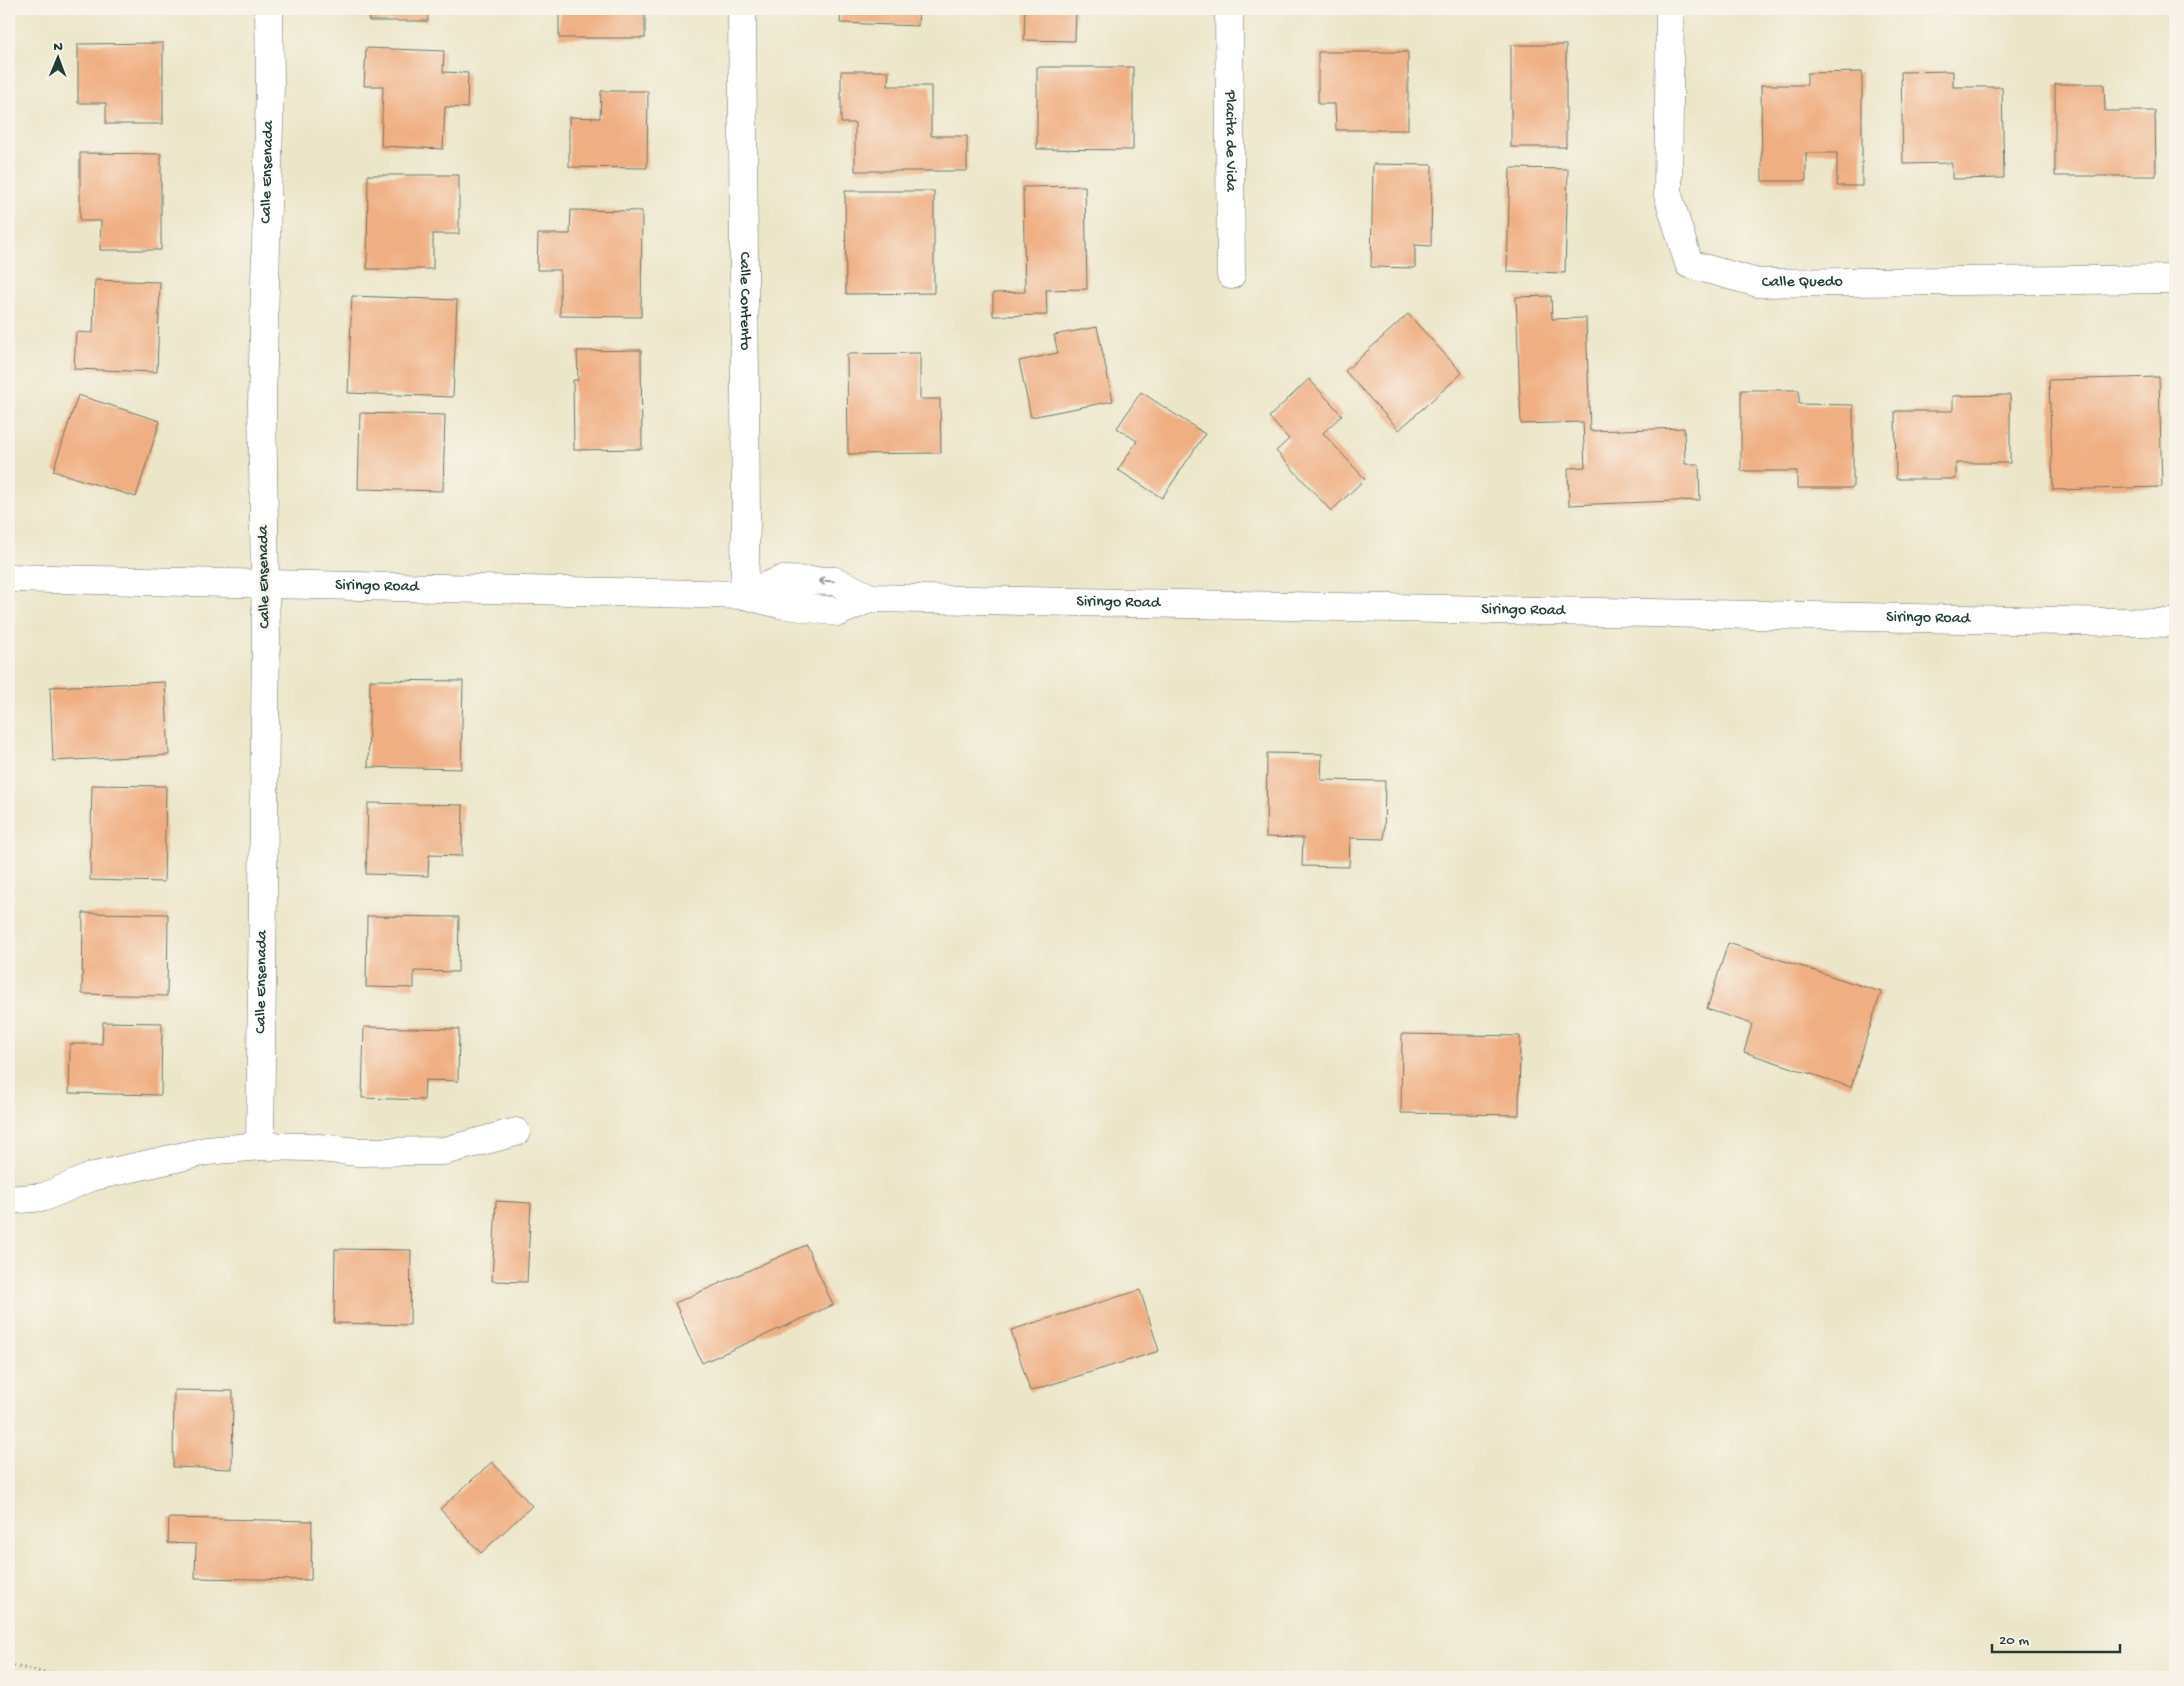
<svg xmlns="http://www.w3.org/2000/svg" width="2184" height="1686" font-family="'Gochi Hand',sans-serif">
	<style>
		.building { fill: #f0af82 }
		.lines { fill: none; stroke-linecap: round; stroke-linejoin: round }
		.minor-casing { stroke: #677868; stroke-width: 29 }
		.path { stroke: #677868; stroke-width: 3; stroke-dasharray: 1 4; stroke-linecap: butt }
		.minor { stroke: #fff; stroke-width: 28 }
		.oneway { stroke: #8f9e9a }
		.labels { text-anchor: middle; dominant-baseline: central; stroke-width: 4.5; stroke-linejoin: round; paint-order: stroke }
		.street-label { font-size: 16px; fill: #1f3d34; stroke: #f7f3e8 }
	</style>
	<rect width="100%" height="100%" fill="#f7f3e8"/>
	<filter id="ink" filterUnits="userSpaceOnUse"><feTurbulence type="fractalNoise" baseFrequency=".02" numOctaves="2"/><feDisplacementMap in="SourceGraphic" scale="10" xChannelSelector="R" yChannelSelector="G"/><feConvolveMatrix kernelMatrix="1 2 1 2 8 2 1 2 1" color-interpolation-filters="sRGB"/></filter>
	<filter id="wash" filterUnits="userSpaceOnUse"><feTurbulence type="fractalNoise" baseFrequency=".0096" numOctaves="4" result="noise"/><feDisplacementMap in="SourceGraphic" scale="20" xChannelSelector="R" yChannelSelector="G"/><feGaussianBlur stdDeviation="1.12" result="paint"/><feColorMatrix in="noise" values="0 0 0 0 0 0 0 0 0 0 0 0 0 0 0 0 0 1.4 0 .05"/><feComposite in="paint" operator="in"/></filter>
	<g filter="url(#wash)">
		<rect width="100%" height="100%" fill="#ece6c9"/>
		<g id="blocks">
			<!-- building -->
			<g class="building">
				<path d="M 368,9 L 427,9 L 428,21 L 369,21 Z"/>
				<rect x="559" y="9" width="86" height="29"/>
				<path d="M 841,9 L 919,9 L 918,26 L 840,23 Z"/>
				<path d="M 1025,9 L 1076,9 L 1075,41 L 1024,40 Z"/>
				<path d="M 163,43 L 163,124 L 106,124 L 106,103 L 78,103 L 78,44 Z"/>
				<rect x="1511" y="45" width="55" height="102"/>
				<path d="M 366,48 L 444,51 L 443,72 L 468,73 L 467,108 L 445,107 L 443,149 L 381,146 L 383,86 L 364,86 Z"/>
				<path d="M 1318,52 L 1408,52 L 1408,130 L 1336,130 L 1335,104 L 1318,104 Z"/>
				<path d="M 1037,67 L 1133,67 L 1133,150 L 1037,149 Z"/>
				<path d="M 841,71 L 889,71 L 888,86 L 931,86 L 931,136 L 967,136 L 967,171 L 855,171 L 855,123 L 841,123 Z"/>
				<path d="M 1953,71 L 1953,87 L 2002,87 L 2004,178 L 1952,179 L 1952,163 L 1903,164 L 1901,72 Z"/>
				<path d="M 1862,72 L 1862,186 L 1837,186 L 1837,153 L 1806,153 L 1806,181 L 1762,181 L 1761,85 L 1807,85 L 1807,73 Z"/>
				<path d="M 2055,84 L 2104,84 L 2105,111 L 2155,111 L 2156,176 L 2055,176 Z"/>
				<path d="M 601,91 L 648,91 L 647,168 L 569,167 L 569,117 L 600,118 Z"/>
				<path d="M 80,153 L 161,154 L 161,250 L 100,250 L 101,221 L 80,221 Z"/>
				<path d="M 1373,164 L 1432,165 L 1431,246 L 1415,245 L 1415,268 L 1371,267 Z"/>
				<path d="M 1510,168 L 1568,169 L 1565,273 L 1507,271 Z"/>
				<path d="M 368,175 L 459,175 L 459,234 L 433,234 L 433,269 L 367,269 Z"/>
				<path d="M 1085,186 L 1087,289 L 1046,290 L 1047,315 L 993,316 L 993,293 L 1025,292 L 1023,187 Z"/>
				<path d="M 845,191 L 934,191 L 934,293 L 846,294 Z"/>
				<path d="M 571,210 L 642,211 L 641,317 L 560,316 L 560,270 L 537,270 L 538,234 L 570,234 Z"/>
				<path d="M 95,280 L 160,282 L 157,372 L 74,369 L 76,332 L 93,333 Z"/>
				<path d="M 352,296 L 457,300 L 453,397 L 348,393 Z"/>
				<path d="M 1551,296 L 1552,319 L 1586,318 L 1590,431 L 1684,428 L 1685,464 L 1699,464 L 1700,500 L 1569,505 L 1568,468 L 1585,467 L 1583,422 L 1521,424 L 1516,297 Z"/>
				<path d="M 1408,314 L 1462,373 L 1399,430 L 1345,371 Z"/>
				<path d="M 1097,327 L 1113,401 L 1031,417 L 1019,361 L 1058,353 L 1054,335 Z"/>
				<path d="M 641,350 L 642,449 L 574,450 L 573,380 L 578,380 L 577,351 Z"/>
				<path d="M 920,353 L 920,399 L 940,399 L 941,453 L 848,454 L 847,354 Z"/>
				<path d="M 2159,377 L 2162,487 L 2053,490 L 2049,380 Z"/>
				<path d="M 1309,379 L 1342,415 L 1323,433 L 1365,479 L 1331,511 L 1276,451 L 1289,439 L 1269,417 Z"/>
				<path d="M 1741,390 L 1799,390 L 1799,404 L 1853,405 L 1853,488 L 1797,488 L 1797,471 L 1741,471 Z"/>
				<path d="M 1141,392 L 1205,434 L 1162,498 L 1118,470 L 1137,441 L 1117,428 Z"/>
				<path d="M 78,395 L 160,421 L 136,497 L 53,471 Z"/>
				<path d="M 2010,395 L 2010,463 L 1956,463 L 1956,479 L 1896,479 L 1895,411 L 1953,411 L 1953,396 Z"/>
				<path d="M 360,413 L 445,415 L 443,491 L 358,489 Z"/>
				<path d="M 370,680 L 463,681 L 461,769 L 368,767 Z"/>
				<path d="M 165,682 L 169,755 L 53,761 L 50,687 Z"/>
				<path d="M 1267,753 L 1322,754 L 1321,780 L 1385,781 L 1384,839 L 1350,838 L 1349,867 L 1302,866 L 1303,838 L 1266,837 Z"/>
				<path d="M 92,785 L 166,786 L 164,882 L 90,880 Z"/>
				<path d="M 368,803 L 463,805 L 462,856 L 429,855 L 428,876 L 366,874 Z"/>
				<path d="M 83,913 L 168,914 L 167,996 L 82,994 Z"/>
				<path d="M 367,916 L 459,917 L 458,972 L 414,971 L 414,988 L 366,987 Z"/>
				<path d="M 1728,943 L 1881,992 L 1851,1087 L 1744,1052 L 1752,1024 L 1707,1009 Z"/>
				<path d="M 103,1022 L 162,1023 L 161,1095 L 69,1093 L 70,1044 L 102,1044 Z"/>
				<path d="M 364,1027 L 459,1029 L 458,1081 L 425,1080 L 424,1100 L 362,1098 Z"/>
				<path d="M 1402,1034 L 1520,1036 L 1519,1115 L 1401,1113 Z"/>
				<path d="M 496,1201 L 531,1203 L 527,1282 L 492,1281 Z"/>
				<path d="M 806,1245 L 833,1305 L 702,1363 L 675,1303 Z"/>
				<path d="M 335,1249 L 411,1250 L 410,1325 L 334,1323 Z"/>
				<path d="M 1140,1290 L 1159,1351 L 1030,1391 L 1011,1330 Z"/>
				<path d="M 174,1390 L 233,1391 L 232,1469 L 173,1467 Z"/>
				<path d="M 492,1462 L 532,1506 L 481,1553 L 440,1509 Z"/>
				<path d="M 169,1518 L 312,1521 L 311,1580 L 195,1578 L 196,1544 L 168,1543 Z"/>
			</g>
		</g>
	</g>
	<g filter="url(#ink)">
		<use href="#blocks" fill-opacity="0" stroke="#677868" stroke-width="1"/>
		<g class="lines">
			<!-- minor casing -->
			<g class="minor-casing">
				<g id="minor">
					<path id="s1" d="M 742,9 L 746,520 L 744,595"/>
					<path id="s2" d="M 1229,9 L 1231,275"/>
					<path id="s3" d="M 1670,9 L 1668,195 L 1689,264 L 1758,283 L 2175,279"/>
					<path id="s4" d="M 9,578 L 744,595 L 779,604 L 839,612 L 871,598"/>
					<path id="s5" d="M 744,595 L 781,580 L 835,581 L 871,598 L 2175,623"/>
					<path id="s6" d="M 260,1146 L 266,639 L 262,404 L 270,84 L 269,9"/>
					<path d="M 9,1200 L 44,1197 L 91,1177 L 207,1151 L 260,1146 L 309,1147 L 358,1152 L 444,1151 L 516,1132"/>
				</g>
			</g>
			<!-- path -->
			<path class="path" d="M 9,1665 L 66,1677"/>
			<!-- minor -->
			<use href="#minor" class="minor"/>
		</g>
		<!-- one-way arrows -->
		<defs><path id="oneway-shaft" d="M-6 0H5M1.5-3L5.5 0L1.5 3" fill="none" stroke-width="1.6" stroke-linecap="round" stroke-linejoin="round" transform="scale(1.25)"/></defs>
		<use class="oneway" href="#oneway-shaft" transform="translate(826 581) rotate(-178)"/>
	</g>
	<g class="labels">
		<!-- street labels -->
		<g class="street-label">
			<text stroke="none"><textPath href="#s2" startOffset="132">Placita de Vida</textPath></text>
			<text stroke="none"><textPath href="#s6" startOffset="974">Calle Ensenada</textPath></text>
			<text stroke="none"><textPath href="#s3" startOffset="374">Calle Quedo</textPath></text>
			<text stroke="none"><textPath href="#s1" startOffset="292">Calle Contento</textPath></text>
			<text transform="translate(265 577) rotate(-91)">Calle Ensenada</text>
			<text stroke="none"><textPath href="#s4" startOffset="368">Siringo Road</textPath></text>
			<text stroke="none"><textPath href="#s5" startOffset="381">Siringo Road</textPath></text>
			<text stroke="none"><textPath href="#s5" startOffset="786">Siringo Road</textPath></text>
			<text stroke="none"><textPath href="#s5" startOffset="1191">Siringo Road</textPath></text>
			<text stroke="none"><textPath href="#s6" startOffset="164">Calle Ensenada</textPath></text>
		</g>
	</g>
	<!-- margin -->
	<rect width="2184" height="1686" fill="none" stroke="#f7f3e8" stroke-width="30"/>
	<!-- north arrow -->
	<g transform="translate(58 58) rotate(1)" stroke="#f7f3e8" stroke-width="4" paint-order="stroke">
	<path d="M0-4L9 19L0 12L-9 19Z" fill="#1f3d34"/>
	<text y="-8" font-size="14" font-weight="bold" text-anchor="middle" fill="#1f3d34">N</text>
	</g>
	<!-- scale -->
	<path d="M1992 1644v8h128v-8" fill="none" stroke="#1f3d34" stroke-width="2.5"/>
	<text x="1999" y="1644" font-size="15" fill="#1f3d34" stroke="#f7f3e8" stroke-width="4" paint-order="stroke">20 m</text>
</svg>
